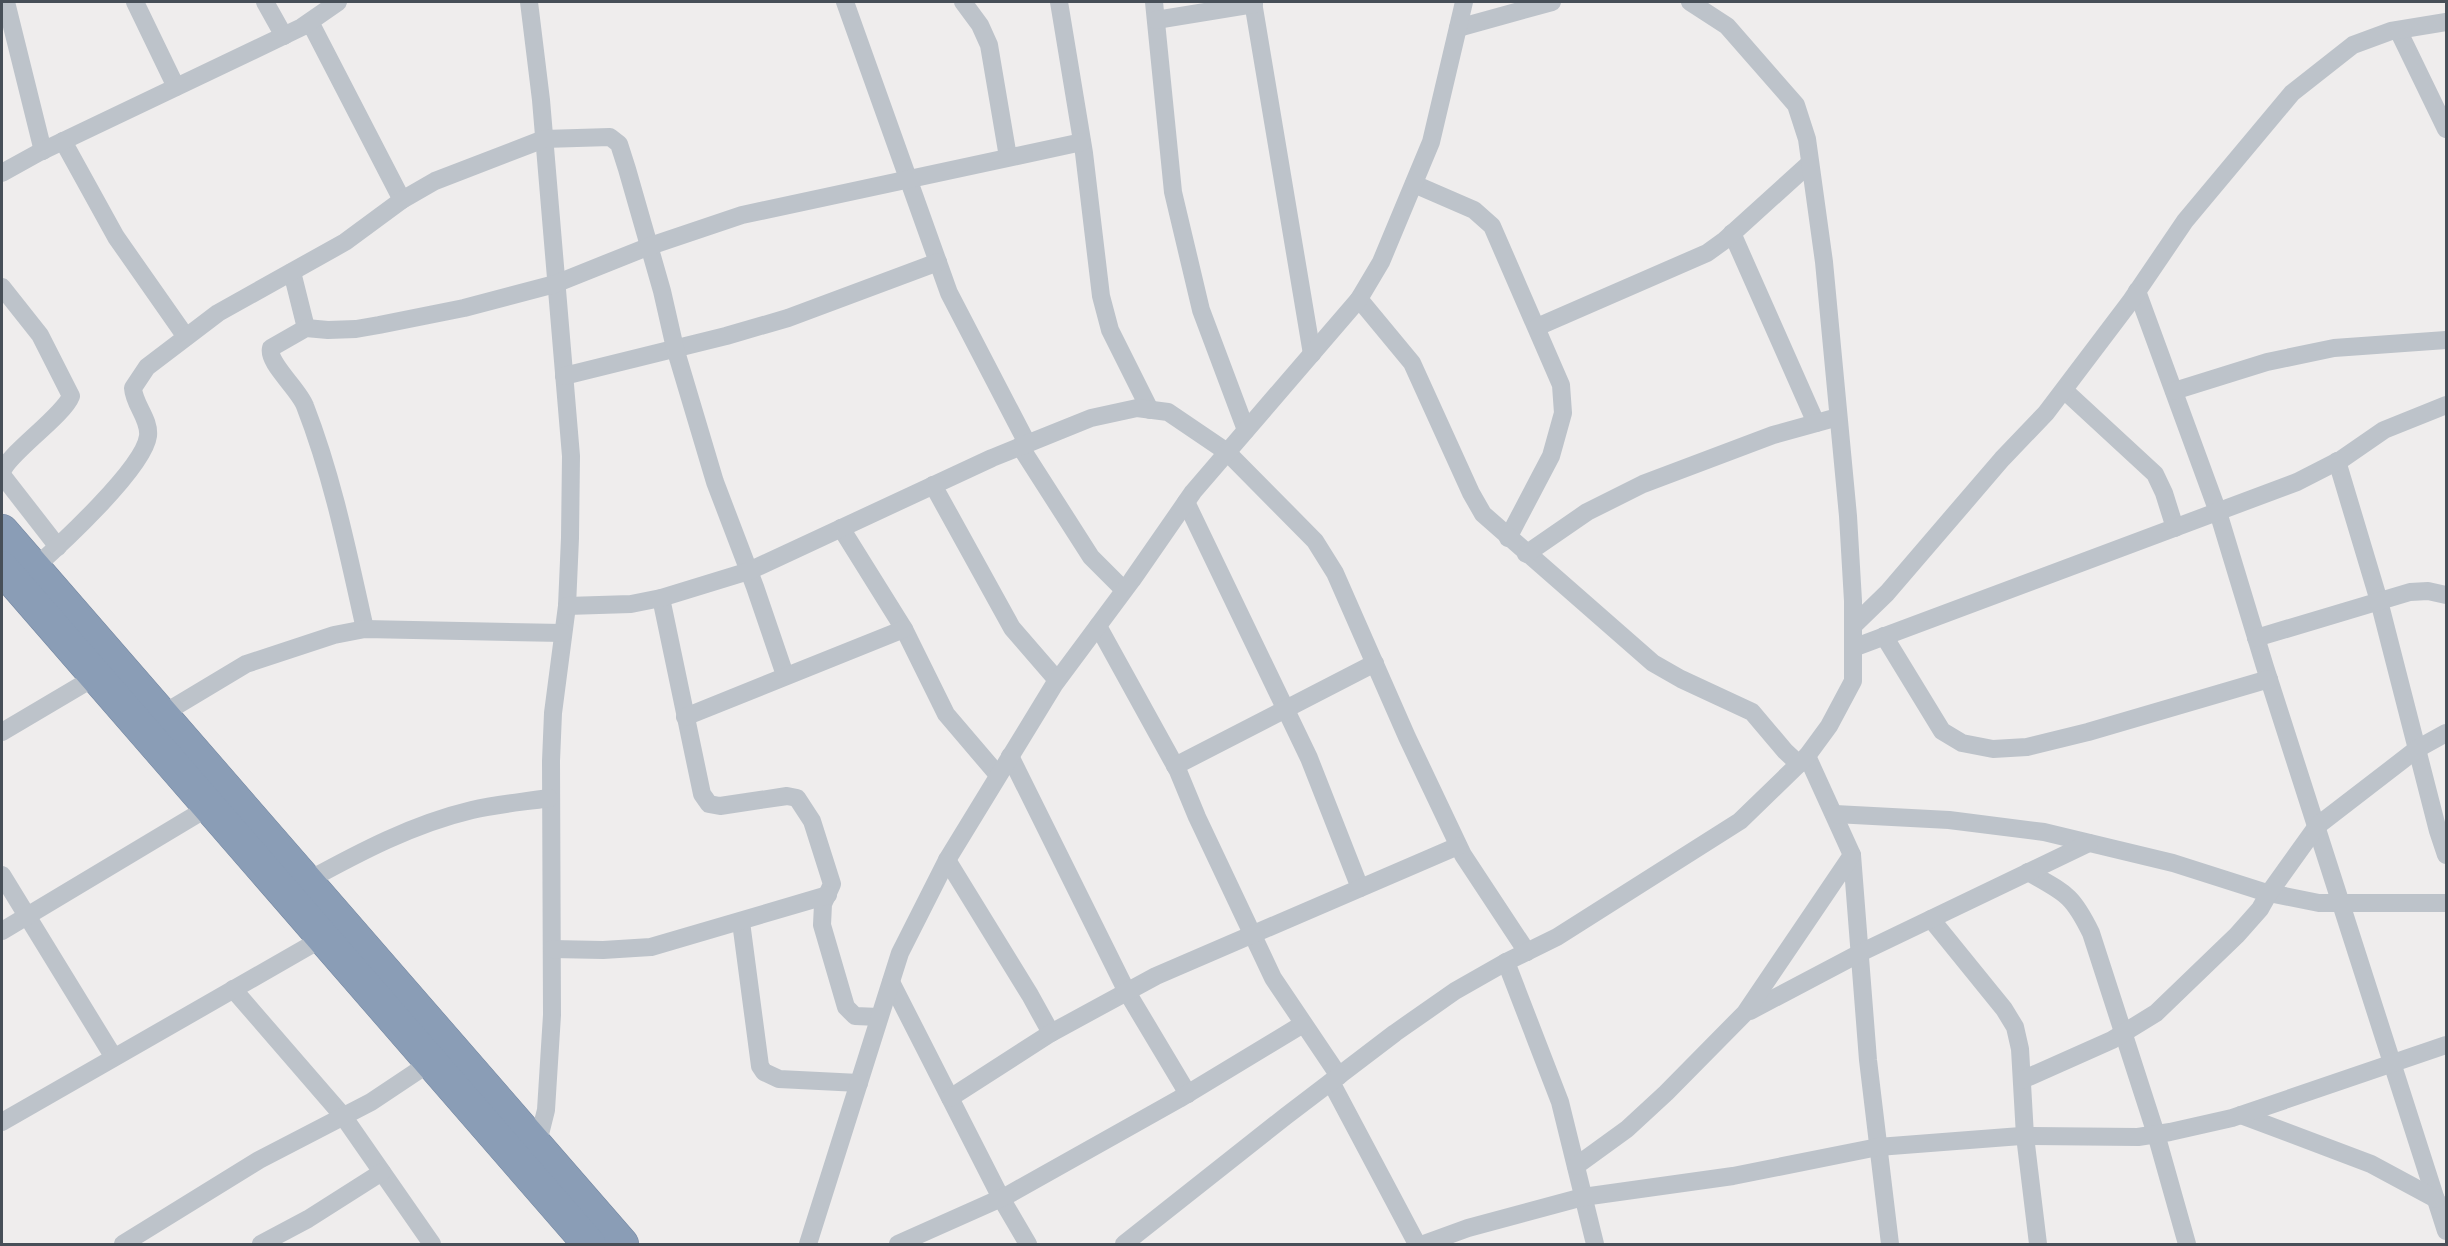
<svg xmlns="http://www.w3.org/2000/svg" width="2448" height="1246" font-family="Cabin,sans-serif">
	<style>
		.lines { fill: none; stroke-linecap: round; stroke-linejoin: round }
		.highway-casing { stroke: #7588a2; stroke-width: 34 }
		.street { stroke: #bdc3ca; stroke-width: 18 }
		.highway { stroke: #8a9db6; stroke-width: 33 }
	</style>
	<rect width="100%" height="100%" fill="#efeded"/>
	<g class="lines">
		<!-- highway casing -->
		<g class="highway-casing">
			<g id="highway">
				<path d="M 2,531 L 622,1244"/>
				<path d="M 2,568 L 589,1244"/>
			</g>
		</g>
		<!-- street -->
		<g class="street">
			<path d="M 6,2 L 43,151"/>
			<path d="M 135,2 L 176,87"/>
			<path d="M 265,2 L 284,36"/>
			<path d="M 529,2 L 541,100 L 571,456 L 570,538 L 567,606 L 553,713 L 551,761 L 552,1015 L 546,1110 L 537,1146"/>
			<path d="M 845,2 L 949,293 L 1027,443"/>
			<path d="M 963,2 L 980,25 L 989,45 L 1008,157"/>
			<path d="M 1059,2 L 1084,153 L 1101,296 L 1110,330 L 1150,410"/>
			<path d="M 1154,2 L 1173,192 L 1201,310 L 1246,430"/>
			<path d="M 1253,2 L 1312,354"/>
			<path d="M 1156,20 L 1254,4"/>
			<path d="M 310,22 L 402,200"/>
			<path d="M 1458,28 L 1552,2"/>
			<path d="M 2398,30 L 2446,129"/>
			<path d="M 63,141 L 116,237 L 186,337"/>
			<path d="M 2,173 L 38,153 L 302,27 L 338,2"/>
			<path d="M 1414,184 L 1474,210 L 1492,226 L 1561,385 L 1563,413 L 1551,456 L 1508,538"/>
			<path d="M 1732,233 L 1816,423"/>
			<path d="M 292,272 L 306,328"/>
			<path d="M 2,287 L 40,335 L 71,396 C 63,417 3,457 2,474"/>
			<path d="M 2137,291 L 2218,512 L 2265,667 L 2446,1231"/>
			<path d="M 1359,299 L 1412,363 L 1471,493 L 1483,514 L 1653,663 L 1681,679 L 1752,712 L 1785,751 L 1799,764"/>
			<path d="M 1537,327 L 1707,253 L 1725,240 L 1810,163"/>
			<path d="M 564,376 L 726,336 L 788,318 L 938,262"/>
			<path d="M 2064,390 L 2155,474 L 2164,493 L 2175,528"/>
			<path d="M 2174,391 L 2267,362 L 2334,348 L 2446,340"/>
			<path d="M 1020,446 L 1091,557 L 1124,590"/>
			<path d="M 2337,461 L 2379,601 L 2438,831 L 2446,855"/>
			<path d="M 2,475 L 58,547"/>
			<path d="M 933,485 L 1012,628 L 1057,680"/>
			<path d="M 1186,502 L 1309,758 L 1360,888"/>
			<path d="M 841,528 L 904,629 L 946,714 L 998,775"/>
			<path d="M 1526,554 L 1587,512 L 1643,484 L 1773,435 L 1838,417"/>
			<path d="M 33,569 C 59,546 144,468 148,436 C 150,419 134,405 133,388 L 147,367 L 218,313 L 345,242 L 402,200 L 435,181 L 544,139 L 610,137 L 619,144 L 627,169 L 662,291 L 675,348 L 715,482 L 755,587 L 785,675"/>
			<path d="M 661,598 L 702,794 L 709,804 L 720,806 L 787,796 L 797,798 L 812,821 L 832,884 L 823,904 L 822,925 L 846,1007 L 855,1016 L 879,1017"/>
			<path d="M 567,606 L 631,604 L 661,598 L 749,571 L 992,458 L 1091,418 L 1137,408 L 1168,412 L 1227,452 L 1315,541 L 1335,573 L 1407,737 L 1463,855 L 1527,952"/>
			<path d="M 1098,626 L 1178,771 L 1197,817 L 1273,978 L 1339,1076"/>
			<path d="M 1853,626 L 1887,593 L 2002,459 L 2046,413 L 2130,302 L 2185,221 L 2292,93 L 2353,45 L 2391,31 L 2446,22"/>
			<path d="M 365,629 C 348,553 333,478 305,406 C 299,389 267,363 271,348 L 306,328 L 328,330 L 356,329 L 379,325 L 464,308 L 555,284 L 650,246 L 742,215 L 1082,142"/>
			<path d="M 1884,636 L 1942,731 L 1962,743 L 1993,749 L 2027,747 L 2088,732 L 2269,679"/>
			<path d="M 2256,638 L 2410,592 L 2428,591 L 2446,595"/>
			<path d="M 1853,648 L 2297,482 L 2342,459 L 2384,430 L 2446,405"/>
			<path d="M 161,715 L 246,664 L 334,635 L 365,629 L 563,633"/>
			<path d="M 685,717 L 904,629"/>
			<path d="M 2,732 L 95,677"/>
			<path d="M 1010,756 L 1127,992 L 1188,1094"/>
			<path d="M 1807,756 L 1852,855 L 1868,1060 L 1890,1244"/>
			<path d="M 1175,766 L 1375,663"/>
			<path d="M 1835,814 L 1949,820 L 2044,832 L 2173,863 L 2264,892 L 2319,903 L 2446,903"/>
			<path d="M 947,860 L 1030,995 L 1051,1033"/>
			<path d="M 2028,872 C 2065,893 2072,894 2091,933 L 2156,1134 L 2187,1244"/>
			<path d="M 2,875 L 113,1056"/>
			<path d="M 307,881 C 360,852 413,824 472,810 C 497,804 524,802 549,798"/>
			<path d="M 1931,919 L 2004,1009 L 2015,1027 L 2020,1049 L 2025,1136 L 2038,1244"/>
			<path d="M 741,922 L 760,1066 L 764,1072 L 779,1079 L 859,1083"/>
			<path d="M 2,931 L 209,807"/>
			<path d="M 552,949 L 603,950 L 651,947 L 828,895"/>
			<path d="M 1506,962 L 1560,1102 L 1595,1244"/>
			<path d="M 891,982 L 1001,1198 L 1028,1244"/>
			<path d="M 233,989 L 343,1116 L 432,1244"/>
			<path d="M 1750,1011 L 1860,953 L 2089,843"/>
			<path d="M 2022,1080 L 2112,1040 L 2156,1013 L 2237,935 L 2260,909 L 2269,893 L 2317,826 L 2417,749 L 2446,733"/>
			<path d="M 1331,1082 L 1417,1244"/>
			<path d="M 950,1098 L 1051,1033 L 1156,976 L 1458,846"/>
			<path d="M 2241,1115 L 2371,1164 L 2436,1199"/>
			<path d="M 2,1122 L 323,938"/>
			<path d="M 1576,1166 L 1627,1129 L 1666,1093 L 1745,1013 L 1852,855"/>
			<path d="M 123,1244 L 259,1160 L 371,1102 L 431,1062"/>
			<path d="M 261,1244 L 308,1219 L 382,1172"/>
			<path d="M 808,1244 L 900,953 L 947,860 L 1054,685 L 1132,580 L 1193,492 L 1359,299 L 1381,262 L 1431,142 L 1464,2"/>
			<path d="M 898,1244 L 1008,1195 L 1179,1099 L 1303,1024"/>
			<path d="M 1124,1244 L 1286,1116 L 1395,1033 L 1455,991 L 1506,962 L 1557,937 L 1740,821 L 1807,756 L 1829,726 L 1853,681 L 1853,601 L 1848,516 L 1824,262 L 1807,139 L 1796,105 L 1727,26 L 1690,2"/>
			<path d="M 1424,1244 L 1468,1228 L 1583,1197 L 1733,1176 L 1878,1147 L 2021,1136 L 2138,1137 L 2170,1132 L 2232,1118 L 2446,1045"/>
		</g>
		<!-- highway -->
		<use href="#highway" class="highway"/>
	</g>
	<!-- border -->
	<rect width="2448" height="1246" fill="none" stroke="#474f58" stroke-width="6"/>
</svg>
